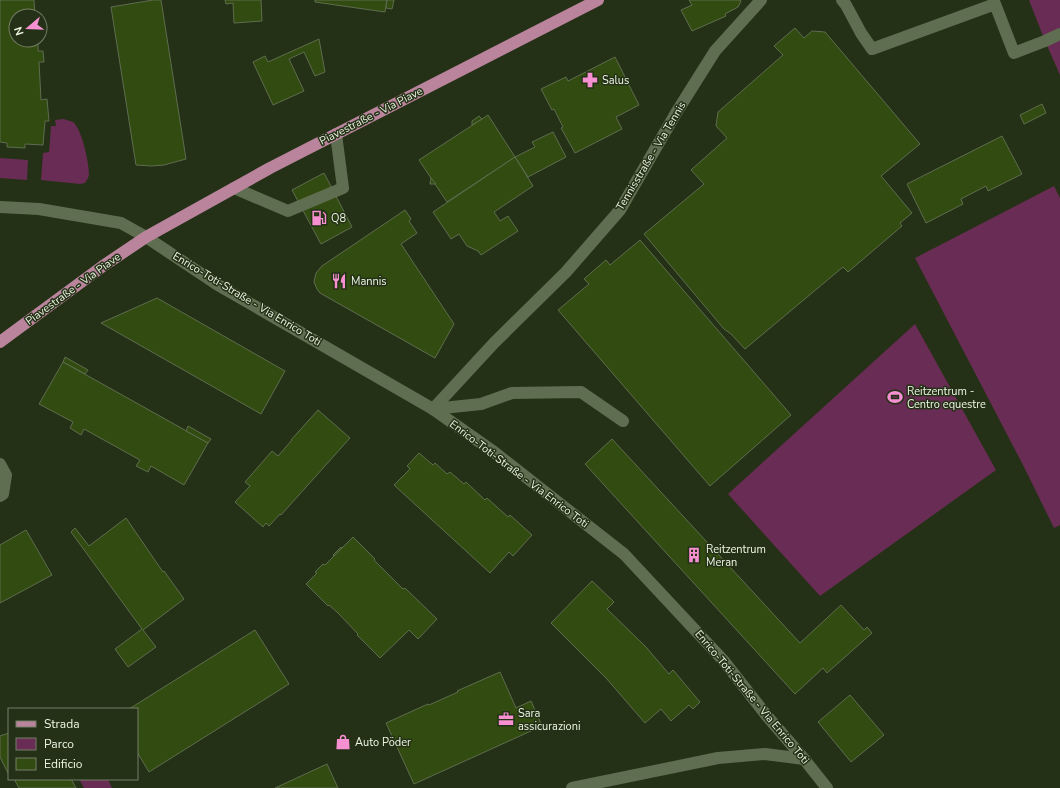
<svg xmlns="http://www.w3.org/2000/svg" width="1060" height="788" font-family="'Nunito Sans',sans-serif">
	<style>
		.green { fill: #692c54 }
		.building { fill: #324b10; stroke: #5e6d4f }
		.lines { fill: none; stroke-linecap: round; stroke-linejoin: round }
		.minor { stroke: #5f6e50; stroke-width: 12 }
		.major { stroke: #ba849d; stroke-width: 12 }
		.labels { text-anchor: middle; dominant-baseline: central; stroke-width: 3; stroke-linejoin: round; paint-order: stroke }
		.poi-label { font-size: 11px; fill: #ecf5e4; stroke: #243116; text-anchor: start }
		.street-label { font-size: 11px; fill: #ecf5e4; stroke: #243116 }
	</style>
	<rect width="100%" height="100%" fill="#243116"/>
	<!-- green -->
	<g class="green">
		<path d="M 1029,0 L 1060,0 L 1060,75 L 1045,41 Z"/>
		<path d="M 64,119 C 66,120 71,121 73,122 C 82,129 89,163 89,174 C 89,177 87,180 85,183 L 80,184 L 41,180 L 43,153 L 49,152 L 51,126 L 56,126 L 55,120 Z"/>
		<path d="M 0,158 L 28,160 L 27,180 L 0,178 Z"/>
		<path d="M 1054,186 L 1060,198 L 1060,525 L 1054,528 L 1023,465 L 915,258 Z"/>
		<path d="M 915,324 L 996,470 L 820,596 L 728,494 Z"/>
		<path d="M 79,779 L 108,779 L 112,788 L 84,788 Z"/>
	</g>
	<!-- building -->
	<g class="building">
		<path d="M 0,0 L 34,0 L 35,16 L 16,16 L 16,40 L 38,40 L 38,51 L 43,51 L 44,62 L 39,62 L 41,100 L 47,99 L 49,121 L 45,121 L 43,145 L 25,144 L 25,148 L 7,147 L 7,143 L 0,142 Z"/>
		<path d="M 153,0 L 161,0 L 186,159 L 164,165 L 151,166 L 136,165 L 111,7 Z"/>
		<path d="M 225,0 L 261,0 L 262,21 L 234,23 L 233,3 L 226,4 Z"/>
		<path d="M 315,0 L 387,0 L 385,12 L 315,2 Z"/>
		<path d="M 387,0 L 394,0 L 392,9 L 386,8 Z"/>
		<path d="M 689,0 L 740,0 L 741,1 L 738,7 L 725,14 L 726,16 L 692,31 L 681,10 L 692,5 Z"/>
		<path d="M 40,26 L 41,26 L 42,37 L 40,37 Z"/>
		<path d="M 795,28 L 804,38 L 812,31 L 825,32 L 920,144 L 881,176 L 912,213 L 900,223 L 902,226 L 848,272 L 843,267 L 745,349 L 731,334 L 724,329 L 644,234 L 704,184 L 691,170 L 727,138 L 716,126 L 718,112 L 783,55 L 774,46 Z"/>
		<path d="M 319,39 L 325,72 L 315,76 L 304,52 L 289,59 L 304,91 L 273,105 L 253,62 L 265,56 L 268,62 Z"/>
		<path d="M 615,57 L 639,105 L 616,117 L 622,129 L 575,153 L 561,128 L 563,127 L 554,109 L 552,110 L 541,89 L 566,77 L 568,81 Z"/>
		<path d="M 1042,104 L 1046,113 L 1024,124 L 1020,115 Z"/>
		<path d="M 488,115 L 515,157 L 447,202 L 419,160 Z"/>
		<path d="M 479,116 L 482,119 L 472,125 L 472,121 Z"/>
		<path d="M 553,132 L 566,157 L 528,177 L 515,157 L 535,147 L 532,142 Z"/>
		<path d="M 1002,136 L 1022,174 L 988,191 L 986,186 L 961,199 L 963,204 L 926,223 L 907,184 Z"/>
		<path d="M 515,157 L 533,186 L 494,212 L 500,221 L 508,216 L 518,231 L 481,255 L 478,251 L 467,246 L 459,234 L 451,239 L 433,212 Z"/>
		<path d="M 324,173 L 352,227 L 321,244 L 292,190 Z"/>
		<path d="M 431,178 L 436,184 L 430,184 Z"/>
		<path d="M 405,210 L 411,219 L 409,221 L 417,233 L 401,244 L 454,324 L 435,358 L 320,293 L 317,289 L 314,282 L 316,273 L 322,266 Z"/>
		<path d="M 640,240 L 791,415 L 710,486 L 558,310 L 589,284 L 584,279 L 606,260 L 610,265 Z"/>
		<path d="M 157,298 L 285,371 L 261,414 L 101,323 Z"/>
		<path d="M 65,357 L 88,370 L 85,374 L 63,362 Z"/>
		<path d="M 63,362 L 208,443 L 184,485 L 151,466 L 148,472 L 136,466 L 140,460 L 84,429 L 81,435 L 70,428 L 73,422 L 39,404 Z"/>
		<path d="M 318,410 L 350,438 L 281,515 L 280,514 L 269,526 L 266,523 L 263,527 L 235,502 L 250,486 L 245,482 L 272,451 L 278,456 L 292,440 L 291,440 Z"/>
		<path d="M 188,426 L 211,439 L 208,443 L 186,431 Z"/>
		<path d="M 612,439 L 800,643 L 841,605 L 864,630 L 867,627 L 872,633 L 827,673 L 823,668 L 795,694 L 585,464 Z"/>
		<path d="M 419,453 L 433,465 L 435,463 L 447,474 L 450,472 L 464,484 L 466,482 L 485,500 L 487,498 L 508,517 L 510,515 L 532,535 L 513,556 L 509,552 L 490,573 L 394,485 L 410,469 L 407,466 Z"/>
		<path d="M 126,518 L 163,572 L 164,571 L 184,599 L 143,630 L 156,647 L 128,667 L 115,649 L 142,629 L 71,532 L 75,528 L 89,546 Z"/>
		<path d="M 26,530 L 52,575 L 0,603 L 0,545 Z"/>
		<path d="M 353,537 L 375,559 L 374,560 L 403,589 L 405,588 L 437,619 L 418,639 L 409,630 L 380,658 L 357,635 L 358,634 L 338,613 L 329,605 L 328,606 L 306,584 L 317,573 L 315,572 L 323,564 L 325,565 Z"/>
		<path d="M 341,547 L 342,548 L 334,556 L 333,555 Z"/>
		<path d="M 592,581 L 614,602 L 607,609 L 646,647 L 669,674 L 673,670 L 700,702 L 693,709 L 689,705 L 671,721 L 661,709 L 645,723 L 606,678 L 551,623 Z"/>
		<path d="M 255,630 L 289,684 L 149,772 L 137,752 L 137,709 L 129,709 Z"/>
		<path d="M 500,672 L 516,708 L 531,701 L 542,726 L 414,784 L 386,723 L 428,704 L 429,705 L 458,692 L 457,691 Z"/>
		<path d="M 850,695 L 884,735 L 851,762 L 818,722 Z"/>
		<path d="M 9,733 L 9,775 L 0,757 L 0,736 Z"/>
		<path d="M 327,764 L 338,788 L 275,788 Z"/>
		<path d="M 14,779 L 71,779 L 76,788 L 19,788 Z"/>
	</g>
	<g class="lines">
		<!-- minor -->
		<g class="minor">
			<path d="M 842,0 L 846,5 L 861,33 L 872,49 L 995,4 L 1014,53 L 1045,41 L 1060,34"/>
			<path d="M 234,188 L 288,211 L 343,188 L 336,134"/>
			<path d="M 0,207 L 39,209 L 121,223 L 146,237 L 218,285 L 433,409 L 494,452 L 624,554 L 723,660 L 767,716 L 804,759 L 827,788"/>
			<path d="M 433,409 L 494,343 L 566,272 L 620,210 L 676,113 L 715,51 L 761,0"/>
			<path d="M 433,409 L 481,404 L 512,393 L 581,392 L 623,421"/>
			<path d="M 0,464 L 6,475 L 3,494 L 0,496"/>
			<path d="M 572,788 L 718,758 L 765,754 L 804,759"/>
		</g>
		<!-- major -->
		<path class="major" d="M 0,342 L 103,266 L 146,237 L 270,168 L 598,0"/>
	</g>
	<!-- icons -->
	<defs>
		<g id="pharmacy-bare" transform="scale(1.2)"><path d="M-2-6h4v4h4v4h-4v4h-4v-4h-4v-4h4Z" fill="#f690d0" stroke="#243116" stroke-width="2.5" paint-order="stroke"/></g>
		<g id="fuel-bare" transform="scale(1.2)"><path d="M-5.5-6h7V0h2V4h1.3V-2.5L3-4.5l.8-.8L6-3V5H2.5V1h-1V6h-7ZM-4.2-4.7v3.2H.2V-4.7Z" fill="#f690d0" stroke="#243116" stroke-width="2.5" paint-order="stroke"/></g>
		<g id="restaurant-bare" transform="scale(1.2)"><path d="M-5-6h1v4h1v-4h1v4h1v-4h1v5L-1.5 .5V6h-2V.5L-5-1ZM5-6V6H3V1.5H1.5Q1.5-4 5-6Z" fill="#f690d0" stroke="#243116" stroke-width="2.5" paint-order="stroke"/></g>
		<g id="stadium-bare" transform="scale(1.2)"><path d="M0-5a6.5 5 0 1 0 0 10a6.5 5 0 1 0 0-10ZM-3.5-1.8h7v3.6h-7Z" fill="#f690d0" stroke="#243116" stroke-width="2.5" paint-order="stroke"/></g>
		<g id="building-bare" transform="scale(1.2)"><path d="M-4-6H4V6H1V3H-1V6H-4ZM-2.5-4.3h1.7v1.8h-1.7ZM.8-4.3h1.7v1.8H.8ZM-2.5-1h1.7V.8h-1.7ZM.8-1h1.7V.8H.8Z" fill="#f690d0" stroke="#243116" stroke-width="2.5" paint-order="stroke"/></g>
		<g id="office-bare" transform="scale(1.2)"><path d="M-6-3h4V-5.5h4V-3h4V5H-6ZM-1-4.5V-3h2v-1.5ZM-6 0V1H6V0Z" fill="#f690d0" stroke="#243116" stroke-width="2.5" paint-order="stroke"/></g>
		<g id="shop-bare" transform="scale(1.2)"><path d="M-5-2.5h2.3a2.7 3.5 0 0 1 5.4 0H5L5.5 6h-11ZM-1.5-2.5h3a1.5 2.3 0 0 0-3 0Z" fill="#f690d0" stroke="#243116" stroke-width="2.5" paint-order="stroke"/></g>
	</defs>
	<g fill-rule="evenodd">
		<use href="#pharmacy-bare" x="590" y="80"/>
		<use href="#fuel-bare" x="319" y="218"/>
		<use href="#restaurant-bare" x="339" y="281"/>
		<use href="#stadium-bare" x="895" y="397"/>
		<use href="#building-bare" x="694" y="555"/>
		<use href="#office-bare" x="506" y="719"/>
		<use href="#shop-bare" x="343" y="742"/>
	</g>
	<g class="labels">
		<!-- poi labels -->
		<g class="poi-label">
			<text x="602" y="80">Salus</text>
			<text x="331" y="218">Q8</text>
			<text x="351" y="281">Mannis</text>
			<text x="907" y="391">Reitzentrum -<tspan x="907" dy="13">Centro equestre</tspan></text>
			<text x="706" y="549">Reitzentrum<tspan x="706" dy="13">Meran</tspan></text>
			<text x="518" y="713">Sara<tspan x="518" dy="13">assicurazioni</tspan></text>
			<text x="355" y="742">Auto Pöder</text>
		</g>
		<!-- street labels -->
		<g class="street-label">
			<text transform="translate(371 116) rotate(-27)">Piavestraße - Via Piave</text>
			<text transform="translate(651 156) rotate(-59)">Tennisstraße - Via Tennis</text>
			<text transform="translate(73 289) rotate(-36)">Piavestraße - Via Piave</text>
			<text transform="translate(247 299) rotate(31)">Enrico-Toti-Straße - Via Enrico Toti</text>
			<text transform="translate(519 474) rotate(37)">Enrico-Toti-Straße - Via Enrico Toti</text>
			<text transform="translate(752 697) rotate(50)">Enrico-Toti-Straße - Via Enrico Toti</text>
		</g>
	</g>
	<!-- legend -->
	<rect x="8" y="708" width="130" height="72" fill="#243116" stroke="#747f68"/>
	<rect x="16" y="721" width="20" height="6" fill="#ba849d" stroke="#747f68"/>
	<text x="44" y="728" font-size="12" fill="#ecf5e4">Strada</text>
	<rect x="16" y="738" width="20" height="12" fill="#692c54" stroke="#747f68"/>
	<text x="44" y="748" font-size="12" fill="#ecf5e4">Parco</text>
	<rect x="16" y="758" width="20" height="12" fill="#324b10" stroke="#747f68"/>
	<text x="44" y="768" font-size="12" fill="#ecf5e4">Edificio</text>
	<!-- north arrow -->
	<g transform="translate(28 28) rotate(251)"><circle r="19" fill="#243116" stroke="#747f68"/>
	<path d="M0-3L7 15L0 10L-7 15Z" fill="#f690d0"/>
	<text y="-6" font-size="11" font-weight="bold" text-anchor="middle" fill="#ecf5e4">N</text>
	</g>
</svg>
